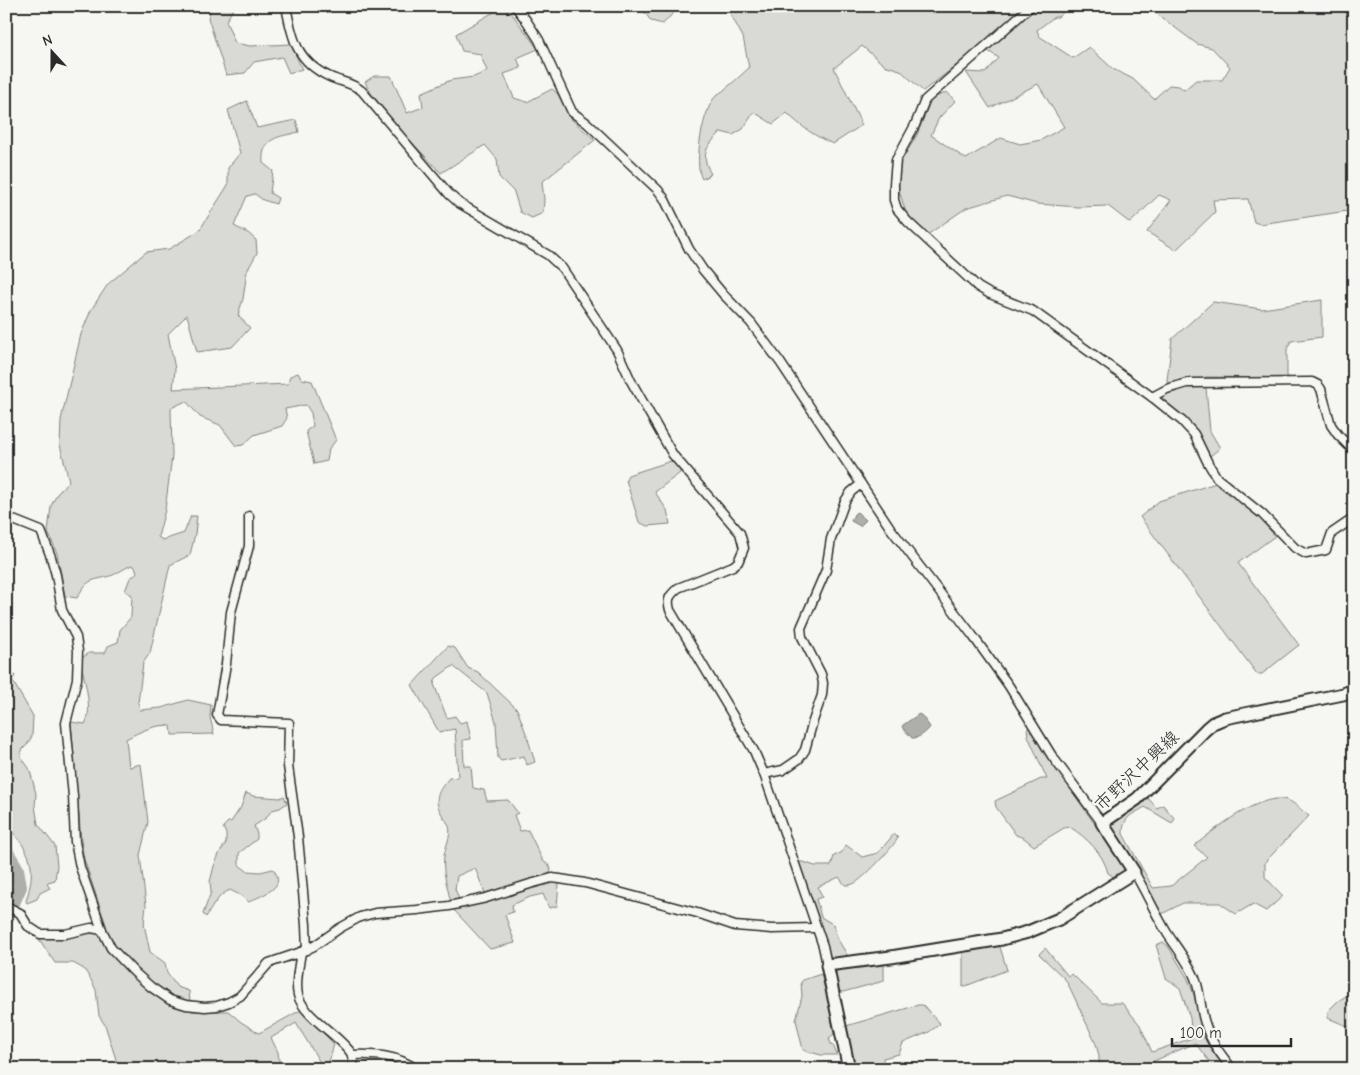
<svg xmlns="http://www.w3.org/2000/svg" width="1360" height="1075" font-family="'Comic Neue','Klee One',sans-serif">
	<style>
		.green { fill: #d9d9d5; stroke: #828280 }
		.water { fill: #aeaeab; stroke: #7a7a78 }
		.lines { fill: none; stroke-linecap: round; stroke-linejoin: round }
		.river { stroke: #aeaeab; stroke-width: 14 }
		.minor-casing { stroke: #2b2b2b; stroke-width: 11 }
		.secondary-casing { stroke: #2b2b2b; stroke-width: 15 }
		.minor { stroke: #f6f6f2; stroke-width: 8 }
		.secondary { stroke: #f6f6f2; stroke-width: 11 }
		.labels { text-anchor: middle; dominant-baseline: central; stroke-width: 5; stroke-linejoin: round; paint-order: stroke }
		.street-label { font-size: 18px; fill: #2b2b2b; stroke: #f6f6f2 }
	</style>
	<rect width="100%" height="100%" fill="#f6f6f2"/>
	<filter id="ink" filterUnits="userSpaceOnUse"><feTurbulence type="fractalNoise" baseFrequency=".02" numOctaves="2"/><feDisplacementMap in="SourceGraphic" scale="10" xChannelSelector="R" yChannelSelector="G"/><feConvolveMatrix kernelMatrix="1 2 1 2 8 2 1 2 1" color-interpolation-filters="sRGB"/></filter>
	<g filter="url(#ink)">
		<!-- green -->
		<g class="green">
			<path d="M 212,6 L 235,6 L 226,21 L 235,43 L 250,46 L 291,44 L 302,69 L 289,73 L 282,57 L 254,62 L 245,73 L 226,75 L 208,18 Z"/>
			<path d="M 504,6 L 506,6 L 538,49 L 517,58 L 521,68 L 504,74 L 514,98 L 527,102 L 552,89 L 558,94 L 570,118 L 595,140 L 542,182 L 544,199 L 543,213 L 532,218 L 520,212 L 514,192 L 499,177 L 497,159 L 485,145 L 441,173 L 403,133 L 370,92 L 365,82 L 374,76 L 391,76 L 407,113 L 423,107 L 421,93 L 451,80 L 474,77 L 487,71 L 480,54 L 462,51 L 456,34 Z"/>
			<path d="M 640,6 L 681,6 L 674,12 L 663,24 L 651,21 Z"/>
			<path d="M 726,6 L 1070,6 L 1058,17 L 1054,17 L 1037,30 L 1039,36 L 1073,58 L 1089,47 L 1113,69 L 1133,79 L 1154,99 L 1169,85 L 1179,86 L 1184,90 L 1196,80 L 1222,80 L 1230,67 L 1212,48 L 1197,44 L 1146,6 L 1354,6 L 1354,210 L 1260,224 L 1254,222 L 1248,199 L 1213,200 L 1215,212 L 1176,250 L 1147,232 L 1171,200 L 1159,195 L 1130,223 L 1108,206 L 1079,207 L 1037,204 L 1007,196 L 966,208 L 927,235 L 906,213 L 898,187 L 900,163 L 917,135 L 931,99 L 947,92 L 955,101 L 939,118 L 931,135 L 966,159 L 1001,138 L 1020,144 L 1041,140 L 1064,127 L 1038,84 L 990,108 L 966,72 L 985,73 L 999,58 L 980,46 L 952,69 L 923,91 L 900,70 L 884,65 L 862,46 L 834,68 L 862,125 L 833,144 C 816,137 800,126 787,113 L 773,124 L 754,112 L 743,129 L 733,135 L 721,132 C 706,147 700,154 711,174 L 702,179 C 693,164 703,108 716,96 C 718,93 723,92 725,89 C 734,82 741,75 749,68 L 743,37 Z"/>
			<path d="M 247,101 L 257,128 L 296,120 L 299,132 C 279,137 261,137 263,163 L 273,171 L 270,193 L 278,198 L 276,204 L 263,200 L 255,194 L 247,196 L 234,226 L 248,233 L 256,240 L 257,253 L 247,271 L 243,299 L 238,315 L 250,328 L 232,347 L 197,352 L 187,315 L 168,334 L 175,369 L 173,389 L 288,384 L 290,376 L 298,373 L 302,379 L 312,381 L 336,440 L 329,449 L 327,461 L 314,464 L 306,431 L 313,426 L 311,413 L 306,405 L 285,409 L 287,418 L 282,426 L 254,435 L 243,445 L 236,446 L 220,425 L 200,417 L 186,401 L 171,408 L 172,456 L 165,510 L 158,537 L 163,540 L 184,533 L 191,516 L 197,516 L 195,534 L 190,555 L 170,565 L 150,653 L 143,663 L 138,703 L 140,710 L 161,708 L 188,700 L 211,705 L 210,717 L 214,734 L 172,735 L 171,726 C 157,723 139,732 126,739 L 129,767 L 141,764 L 148,822 L 140,855 L 146,905 L 144,924 L 150,952 L 165,963 L 167,973 L 177,987 L 189,991 L 191,1011 L 228,1011 L 241,1022 L 259,1033 L 301,1010 L 334,1044 L 329,1062 L 331,1069 L 324,1069 L 296,1023 L 271,1038 L 278,1052 L 280,1069 L 119,1069 L 105,1025 L 99,1016 L 96,990 L 91,980 L 84,969 L 73,963 L 55,963 L 39,939 L 96,933 L 107,928 L 84,859 L 81,840 L 71,722 L 85,724 C 94,709 83,675 80,659 L 89,653 L 105,653 L 108,646 L 118,642 L 120,630 L 131,617 L 132,595 L 125,591 L 130,578 L 135,575 L 137,572 L 135,567 L 132,565 C 125,568 119,572 113,575 C 92,582 89,576 77,598 L 65,596 L 57,553 L 48,532 L 51,506 L 57,494 L 69,481 L 60,445 L 61,420 L 81,334 L 91,310 L 108,284 L 146,252 L 169,249 L 199,231 L 228,185 L 228,168 L 240,153 L 228,110 Z"/>
			<path d="M 1322,300 L 1322,337 L 1291,341 L 1287,349 L 1287,378 L 1205,377 L 1210,431 L 1220,448 L 1210,456 L 1197,432 L 1159,402 L 1159,397 L 1170,391 L 1167,380 L 1172,339 L 1213,302 L 1262,309 Z"/>
			<path d="M 671,461 L 680,468 L 680,473 L 655,492 L 667,510 L 670,524 L 647,526 L 639,522 L 626,480 L 628,475 Z"/>
			<path d="M 1216,483 L 1257,515 L 1275,536 L 1238,563 L 1299,645 L 1262,674 L 1257,674 L 1140,517 L 1159,501 Z"/>
			<path d="M 448,646 L 455,648 L 468,668 L 478,672 L 517,709 L 527,736 L 535,762 L 527,765 L 524,756 L 501,761 L 498,758 L 496,722 L 487,693 L 453,666 L 436,678 L 434,684 L 447,718 L 455,716 L 460,723 L 467,721 L 471,739 L 463,740 L 464,766 L 471,766 L 473,788 L 484,790 L 487,801 L 508,800 L 518,813 L 514,815 L 520,831 L 528,830 L 543,861 L 550,866 L 551,870 L 549,874 L 485,893 L 475,868 L 457,876 L 455,889 L 459,899 L 454,901 L 450,899 C 447,885 442,871 444,856 C 445,847 452,835 449,826 C 448,822 444,819 443,816 C 432,800 438,791 449,778 L 458,777 L 455,729 L 439,732 L 412,685 Z"/>
			<path d="M 6,664 L 15,676 L 12,680 L 33,716 L 32,736 L 27,745 L 22,750 L 21,757 L 29,768 L 32,778 L 36,794 L 35,806 L 38,824 L 55,846 L 57,866 L 55,880 L 48,882 L 47,884 L 50,888 L 40,893 L 37,899 L 27,903 L 26,901 C 31,885 35,867 26,851 C 21,840 11,833 6,821 Z"/>
			<path d="M 1030,727 L 1043,749 L 1125,868 L 1121,875 L 1114,877 L 1108,873 C 1103,853 1087,838 1070,827 L 1064,828 L 1034,846 L 1024,838 L 1016,835 L 996,807 L 995,801 L 1041,779 L 1047,779 L 1028,736 L 1027,729 Z"/>
			<path d="M 246,793 L 253,796 L 280,798 L 284,796 L 287,803 L 280,808 L 272,810 L 266,818 L 254,826 L 257,834 L 257,839 L 239,853 L 239,865 L 247,871 L 260,872 L 273,869 C 288,888 263,894 249,902 L 240,895 L 230,890 C 218,895 213,906 206,917 L 203,914 L 211,892 L 210,882 L 214,866 L 220,852 L 226,843 L 226,834 L 223,827 L 228,822 L 231,822 L 241,807 Z"/>
			<path d="M 1146,796 L 1157,808 L 1163,805 L 1175,819 L 1172,823 L 1145,807 C 1132,815 1123,816 1123,834 L 1153,888 L 1171,886 L 1207,857 L 1194,846 C 1214,830 1260,792 1287,800 C 1294,802 1302,811 1309,816 L 1265,862 L 1265,877 L 1283,896 L 1266,911 L 1253,904 L 1236,914 L 1220,903 L 1183,903 L 1162,914 L 1105,825 Z"/>
			<path d="M 894,834 L 898,838 C 893,847 863,880 853,884 C 850,885 848,885 845,885 L 839,877 L 818,887 L 822,897 L 816,899 L 821,917 L 834,925 L 837,938 L 849,958 L 836,959 L 830,956 L 812,908 L 798,862 L 803,862 L 815,866 L 831,866 L 834,856 L 841,853 L 846,845 L 862,857 L 878,853 Z"/>
			<path d="M 555,882 L 559,884 L 557,906 L 549,908 L 543,894 L 530,897 L 512,905 L 513,912 L 505,915 L 515,943 L 490,949 L 453,909 L 537,884 Z"/>
			<path d="M 1163,942 L 1168,946 L 1188,979 L 1194,995 L 1202,1033 L 1208,1045 L 1226,1069 L 1215,1069 L 1195,1043 L 1154,1061 L 1145,1069 L 1099,1069 L 1099,1056 L 1096,1044 L 1070,988 L 1065,979 L 1039,954 L 1045,948 L 1068,976 L 1072,974 L 1102,1003 L 1122,1003 L 1140,1025 L 1152,1052 L 1192,1038 L 1190,1018 L 1180,988 L 1166,978 L 1156,945 Z"/>
			<path d="M 995,944 L 1000,947 L 1007,970 L 963,987 L 963,952 Z"/>
			<path d="M 884,964 L 884,981 L 843,992 L 838,991 L 835,974 L 839,969 Z"/>
			<path d="M 821,974 L 830,1010 L 834,1034 L 829,1038 L 831,1044 L 833,1045 L 837,1055 L 821,1055 L 803,1050 L 796,1020 L 802,996 L 801,982 L 803,980 Z"/>
			<path d="M 1354,991 L 1354,1029 L 1328,1018 L 1328,1011 L 1338,1001 Z"/>
			<path d="M 918,1005 L 923,1005 L 940,1024 L 929,1032 L 903,1043 L 899,1054 L 883,1058 L 884,1069 L 856,1069 L 843,1032 L 846,1026 Z"/>
		</g>
		<!-- water -->
		<g class="water">
			<path d="M 857,512 L 866,520 L 860,526 L 851,521 L 854,514 Z"/>
			<path d="M 919,714 L 922,716 L 930,727 C 927,732 918,739 912,738 L 902,727 L 903,725 Z"/>
		</g>
		<g class="lines">
			<!-- river -->
			<path class="river" d="M 6,851 L 17,869 L 20,887 L 6,919"/>
			<!-- minor casing -->
			<g class="minor-casing">
				<g id="minor">
					<path d="M 286,6 C 292,39 297,62 330,77 C 341,82 353,83 362,91 L 449,194 L 459,203 L 548,255 L 562,268 L 617,350 L 631,381 L 673,455 L 740,533 L 744,548 L 738,562 L 733,566 L 678,588 C 669,596 667,599 670,610 L 754,751 L 764,774 L 823,946 L 827,965"/>
					<path d="M 515,6 L 526,20 L 539,40 L 572,112 L 587,123 L 658,190 L 664,198 L 689,249 L 703,270 L 723,294 L 751,323 L 780,362 L 891,529 L 973,636 L 1009,686 L 1052,756 L 1102,823"/>
					<path d="M 1031,6 L 925,100 L 915,125 L 896,160 L 894,184 L 894,200 L 897,209 L 908,222 L 978,287 L 990,294 L 1033,311 L 1152,397 L 1182,421 L 1194,434 L 1208,463 L 1217,478 L 1262,514 L 1295,548 L 1306,554 L 1326,550 L 1332,533 L 1354,518"/>
					<path d="M 1152,397 L 1167,389 L 1187,383 L 1312,382 L 1318,385 L 1321,389 L 1331,425 L 1338,435 L 1354,451"/>
					<path d="M 249,516 L 249,546 L 231,612 L 226,664 L 217,715 L 221,720 L 289,723 L 288,766 L 298,837 L 306,925 L 307,950"/>
					<path d="M 6,517 L 41,531 L 51,557 L 56,575 L 62,610 L 76,637 L 78,651 L 77,679 L 66,723 L 73,796 L 75,842 L 80,867 L 102,930 L 111,948 L 134,972 L 151,987 L 170,1000 L 186,1005 L 205,1007 L 217,1006 L 229,1002 L 240,996 L 269,963 L 301,952 L 314,946 L 340,928 L 360,917 L 375,913 L 417,910 L 449,906 L 486,898 L 530,884 L 552,878 L 560,879 L 585,883 L 697,913 L 735,926 L 772,929 L 815,928"/>
					<path d="M 764,774 L 783,770 L 799,759 L 805,750 L 813,721 L 822,695 L 823,683 L 821,674 L 802,637 L 801,628 L 826,570 L 831,539 L 845,501 L 851,492 L 861,484"/>
					<path d="M 1134,872 C 1146,892 1155,913 1167,933 C 1176,947 1189,963 1195,978 C 1201,993 1200,1009 1205,1023 C 1210,1042 1221,1054 1232,1069"/>
					<path d="M 6,906 L 20,913 L 28,926 L 40,934 L 65,934 L 91,928 L 102,930"/>
					<path d="M 301,952 C 299,966 295,982 298,995 C 303,1016 339,1035 351,1053 C 353,1057 353,1064 354,1069"/>
					<path d="M 352,1055 C 375,1054 397,1055 416,1069"/>
				</g>
			</g>
			<!-- secondary casing -->
			<g class="secondary-casing">
				<path id="secondary" d="M 849,1069 L 827,965 L 891,957 L 1002,939 L 1028,932 L 1059,919 L 1134,872 L 1102,823 L 1137,799 L 1206,729 L 1213,723 L 1225,718 L 1343,694 L 1354,690"/>
			</g>
			<!-- minor -->
			<use href="#minor" class="minor"/>
			<!-- secondary -->
			<use href="#secondary" class="secondary"/>
		</g>
	</g>
	<g class="labels">
		<!-- street labels -->
		<g class="street-label">
			<text transform="translate(1137 771) rotate(-43)">市野沢中興線</text>
		</g>
	</g>
	<!-- margin -->
	<rect width="1360" height="1075" fill="none" stroke="#f6f6f2" stroke-width="25"/>
	<rect x="12" y="12" width="1335" height="1050" fill="none" stroke="#2b2b2b" stroke-width="2" filter="url(#ink)"/>
	<!-- north arrow -->
	<g transform="translate(52 52) rotate(339)" stroke="#f6f6f2" stroke-width="4" paint-order="stroke">
	<path d="M0-4L9 19L0 12L-9 19Z" fill="#2b2b2b"/>
	<text y="-8" font-size="14" font-weight="bold" text-anchor="middle" fill="#2b2b2b">N</text>
	</g>
	<!-- scale -->
	<path d="M1172 1038v8h119v-8" fill="none" stroke="#2b2b2b" stroke-width="2.5"/>
	<text x="1180" y="1038" font-size="15" fill="#2b2b2b" stroke="#f6f6f2" stroke-width="4" paint-order="stroke">100 m</text>
</svg>
